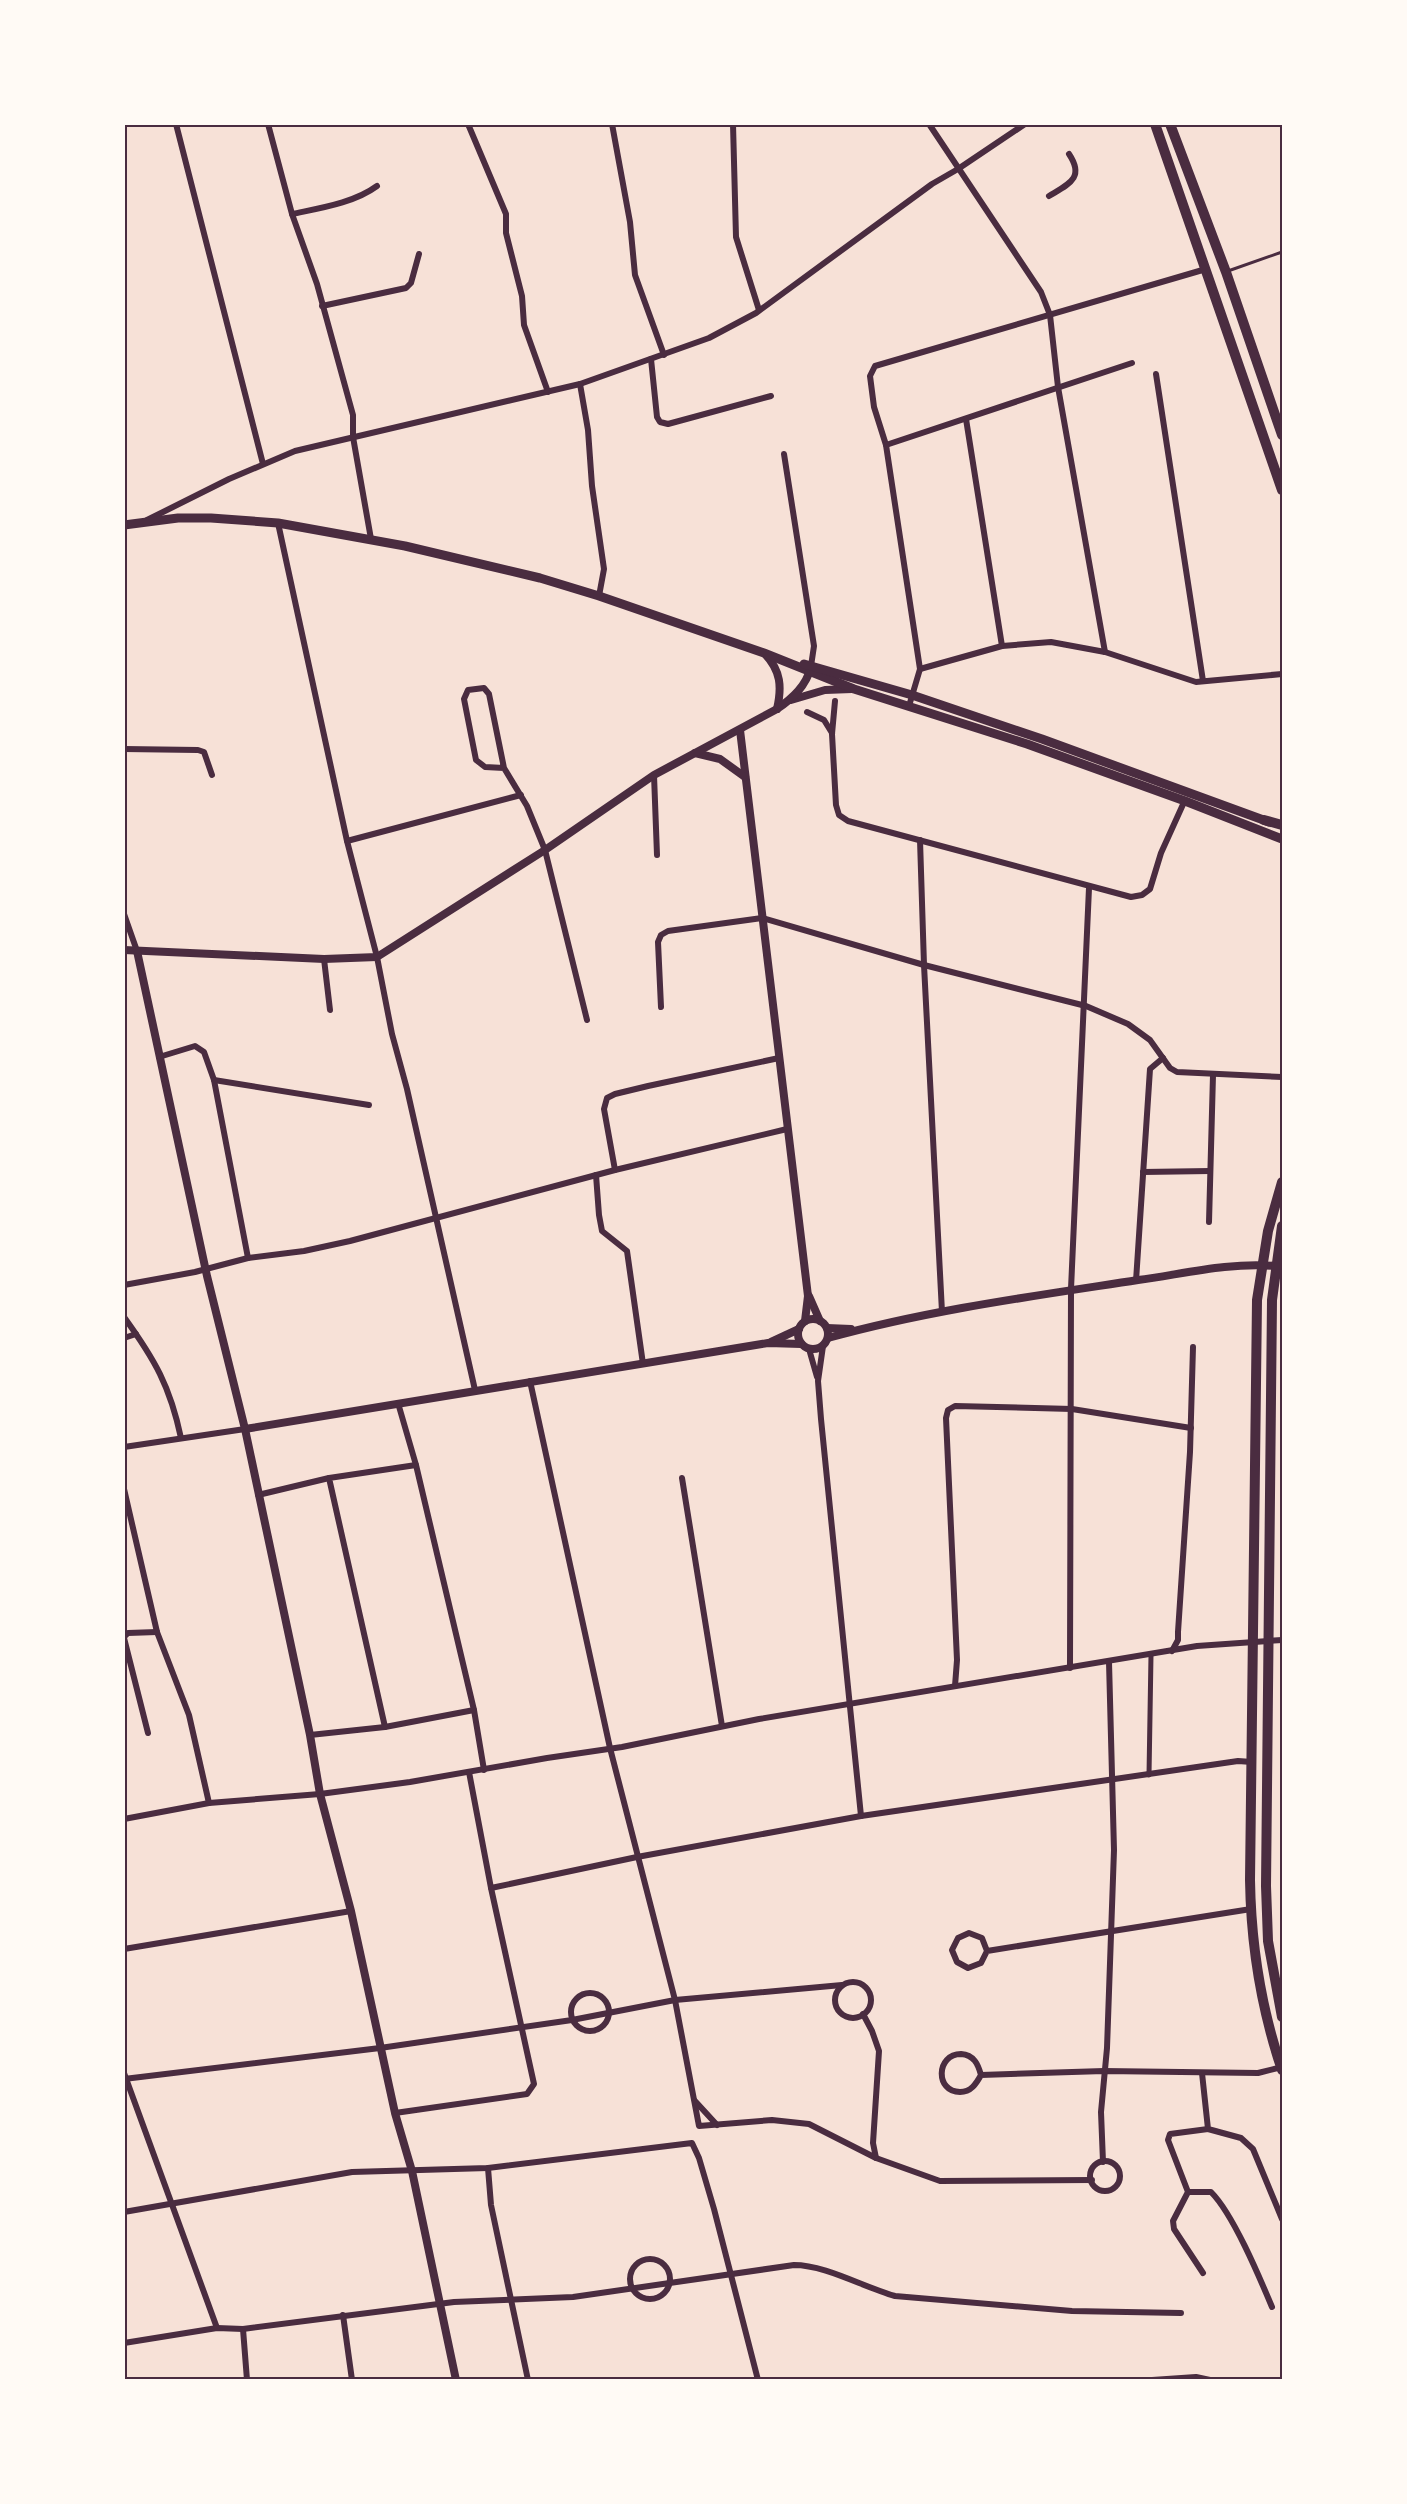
<svg xmlns="http://www.w3.org/2000/svg" width="1407" height="2504" font-family="Figtree,sans-serif">
	<style>
		.lines { fill: none; stroke-linecap: round; stroke-linejoin: round }
		.service { stroke: #4a2c40; stroke-width: 3 }
		.pedestrian { stroke: #4a2c40; stroke-width: 5 }
		.minor { stroke: #4a2c40; stroke-width: 6 }
		.tertiary { stroke: #4a2c40; stroke-width: 8 }
		.secondary { stroke: #4a2c40; stroke-width: 9 }
		.primary { stroke: #4a2c40; stroke-width: 10 }
		.neatline { fill: none; stroke: #4a2c40; stroke-width: 2 }
	</style>
	<rect width="100%" height="100%" fill="#f7e1d7"/>
	<g class="lines">
		<!-- service -->
		<path class="service" d="M 1228,271 L 1282,252"/>
		<!-- pedestrian -->
		<path class="pedestrian" d="M 1149,1775 L 1151,1655"/>
		<!-- minor -->
		<g class="minor">
			<path d="M 176,124 L 263,464"/>
			<path d="M 268,124 L 292,214 L 317,284 L 353,415 L 353,437 L 371,539"/>
			<path d="M 468,124 L 506,214 L 506,233 L 522,296 L 524,325 L 548,392"/>
			<path d="M 612,124 L 630,222 L 635,275 L 664,355"/>
			<path d="M 733,124 L 736,237 L 759,310"/>
			<path d="M 929,124 L 1041,292 L 1050,315 L 1058,387 L 1105,652"/>
			<path d="M 1049,196 C 1069,184 1085,178 1069,154"/>
			<path d="M 292,214 C 320,208 354,203 377,186"/>
			<path d="M 322,306 L 406,288 L 411,283 L 419,254"/>
			<path d="M 651,359 L 657,417 L 660,422 L 668,424 L 771,396"/>
			<path d="M 1156,374 L 1203,681"/>
			<path d="M 580,384 L 588,430 L 592,486 L 604,569 L 599,596"/>
			<path d="M 966,419 L 1002,646"/>
			<path d="M 886,445 L 1132,363"/>
			<path d="M 784,454 L 814,646 L 811,666"/>
			<path d="M 147,520 L 229,479 L 295,451 L 580,384 L 709,338 L 756,313 L 932,184 L 958,169 L 1025,124"/>
			<path d="M 278,523 L 347,841 L 377,957 L 392,1034 L 407,1089 L 475,1390"/>
			<path d="M 920,669 L 1002,646 L 1051,642 L 1105,652 L 1196,682 L 1282,674"/>
			<path d="M 835,701 L 832,734 L 836,805 L 839,815 L 848,821 L 1131,897 L 1142,895 L 1150,889 L 1161,853 L 1185,800"/>
			<path d="M 909,706 L 920,669 L 886,445 L 874,407 L 870,376 L 875,366 L 1206,269"/>
			<path d="M 807,712 L 824,720 L 832,733"/>
			<path d="M 124,749 L 198,750 L 204,752 L 212,775"/>
			<path d="M 504,768 L 485,767 L 476,760 L 464,699 L 468,690 L 484,688 L 489,694 L 504,768 L 527,806 L 545,850 L 587,1020"/>
			<path d="M 654,775 L 657,855"/>
			<path d="M 920,840 L 924,965 L 942,1312"/>
			<path d="M 347,841 L 521,795"/>
			<path d="M 124,914 L 137,951"/>
			<path d="M 324,959 L 330,1010"/>
			<path d="M 661,1007 L 658,942 L 661,935 L 668,931 L 762,918 L 924,965 L 1086,1006 L 1128,1024 L 1150,1040 L 1170,1068 L 1177,1072 L 1282,1077"/>
			<path d="M 159,1057 L 195,1046 L 204,1052 L 214,1080 L 248,1258"/>
			<path d="M 214,1080 L 369,1105"/>
			<path d="M 615,1170 L 604,1109 L 607,1098 L 615,1094 L 648,1086 L 779,1058"/>
			<path d="M 1143,1172 L 1210,1171"/>
			<path d="M 596,1175 L 599,1215 L 602,1231 L 627,1251 L 643,1364"/>
			<path d="M 1209,1222 L 1213,1075"/>
			<path d="M 1136,1281 L 1150,1069 L 1163,1058"/>
			<path d="M 124,1285 L 195,1272 L 248,1258 L 304,1251 L 350,1241 L 615,1170 L 787,1129"/>
			<path d="M 124,1317 C 155,1360 170,1386 181,1438"/>
			<path d="M 124,1338 L 136,1334"/>
			<path d="M 823,1346 L 818,1381 L 821,1419 L 861,1816"/>
			<path d="M 809,1349 L 817,1377"/>
			<path d="M 530,1381 L 610,1748 L 675,2000 L 699,2126 L 772,2120 L 809,2124 L 876,2158 L 940,2181 L 1092,2180"/>
			<path d="M 398,1403 L 416,1465 L 474,1710 L 484,1770"/>
			<path d="M 124,1447 L 245,1429"/>
			<path d="M 682,1478 L 722,1726"/>
			<path d="M 124,1489 L 157,1632 L 189,1715 L 209,1803"/>
			<path d="M 258,1495 L 329,1478"/>
			<path d="M 124,1637 L 128,1633 L 157,1632"/>
			<path d="M 124,1638 L 148,1733"/>
			<path d="M 1172,1651 L 1178,1640 L 1178,1632 L 1190,1452 L 1193,1347"/>
			<path d="M 1070,1668 L 1071,1289 L 1089,888"/>
			<path d="M 955,1686 L 957,1660 L 946,1418 L 948,1410 L 955,1406 L 1072,1409 L 1191,1428"/>
			<path d="M 385,1727 L 329,1478 L 416,1465"/>
			<path d="M 310,1735 L 385,1727 L 474,1710"/>
			<path d="M 124,1819 L 209,1803 L 320,1794 L 410,1782 L 547,1758 L 622,1747 L 759,1719 L 1197,1646 L 1282,1640"/>
			<path d="M 491,1888 L 637,1857 L 861,1816 L 1238,1761 L 1252,1762"/>
			<path d="M 124,1949 L 351,1911"/>
			<path d="M 987,1951 L 981,1963 L 968,1968 L 957,1962 L 952,1950 L 958,1938 L 969,1933 L 982,1938 L 987,1951 L 1251,1909"/>
			<circle cx="853" cy="2000" r="18"/>
			<circle cx="590" cy="2012" r="19"/>
			<path d="M 863,2014 L 872,2031 L 879,2051 L 873,2143 L 876,2158"/>
			<path d="M 124,2073 L 217,2328"/>
			<path d="M 1202,2073 L 1208,2129 L 1241,2138 L 1253,2149 L 1282,2219"/>
			<path d="M 981,2075 C 978,2064 974,2055 961,2054 C 936,2054 935,2092 960,2092 C 971,2092 976,2084 981,2075 L 1104,2071 L 1258,2073 L 1282,2067"/>
			<path d="M 124,2079 L 380,2048 L 572,2020 L 675,2000 L 842,1985"/>
			<path d="M 695,2101 L 717,2125"/>
			<path d="M 395,2113 L 527,2094 L 534,2084 L 491,1888 L 469,1772"/>
			<circle cx="1105" cy="2176" r="15"/>
			<path d="M 1103,2162 L 1101,2112 L 1107,2048 L 1114,1850 L 1109,1662"/>
			<path d="M 488,2168 L 491,2205 L 528,2380"/>
			<path d="M 1188,2192 L 1211,2192 C 1233,2214 1259,2276 1272,2307"/>
			<path d="M 124,2212 L 352,2172 L 488,2168 L 692,2143 L 699,2158 L 714,2209 L 758,2380"/>
			<circle cx="650" cy="2279" r="20"/>
			<path d="M 1203,2273 L 1174,2229 L 1173,2221 L 1188,2192 L 1168,2140 L 1170,2134 L 1208,2129"/>
			<path d="M 343,2315 L 352,2380"/>
			<path d="M 243,2329 L 247,2380"/>
			<path d="M 124,2343 L 217,2328 L 243,2329 L 454,2302 L 573,2297 L 794,2265 C 825,2265 863,2287 895,2296 L 1072,2311 L 1181,2313"/>
			<path d="M 1152,2380 L 1196,2377 L 1210,2380"/>
		</g>
		<!-- tertiary -->
		<g class="tertiary">
			<path d="M 765,654 C 781,671 782,687 777,709"/>
			<path d="M 791,700 L 825,690 L 852,689"/>
			<path d="M 740,730 L 808,1296 L 805,1321"/>
			<path d="M 695,753 L 720,759 L 745,777"/>
			<path d="M 124,950 L 324,959 L 377,957 L 545,850 L 654,775 L 777,709 C 793,698 806,686 811,667"/>
			<path d="M 137,951 L 207,1276 L 245,1429 L 310,1735 L 320,1794 L 351,1911 L 395,2113 L 412,2171 L 456,2380"/>
			<path d="M 809,1296 L 820,1321"/>
			<circle cx="813" cy="1334" r="15"/>
			<path d="M 827,1328 L 851,1329"/>
			<path d="M 828,1338 C 929,1310 1034,1296 1138,1280 C 1183,1274 1229,1262 1275,1266"/>
			<path d="M 771,1342 L 799,1329"/>
			<path d="M 245,1429 L 768,1343 L 801,1344"/>
		</g>
		<!-- secondary -->
		<g class="secondary">
			<path d="M 124,525 L 178,518 L 211,518 L 278,523 L 405,546 L 540,578 L 599,596 L 764,653 L 854,689 L 1027,744 L 1185,801 L 1282,839"/>
			<path d="M 804,664 L 912,695 L 1042,739 L 1269,822"/>
		</g>
		<!-- primary -->
		<g class="primary">
			<path d="M 1155,124 L 1282,490"/>
			<path d="M 1170,124 L 1226,272 L 1282,435"/>
			<path d="M 1264,820 L 1282,825"/>
			<path d="M 1282,1182 L 1268,1231 L 1257,1300 L 1250,1880 C 1251,1945 1261,2008 1282,2070"/>
			<path d="M 1282,1226 L 1272,1300 L 1266,1886 L 1268,1941 L 1282,2017"/>
		</g>
	</g>
	<!-- border -->
	<rect width="1407" height="2504" fill="none" stroke="#fffaf5" stroke-width="252"/>
	<rect x="126" y="126" width="1155" height="2252" class="neatline"/>
</svg>
